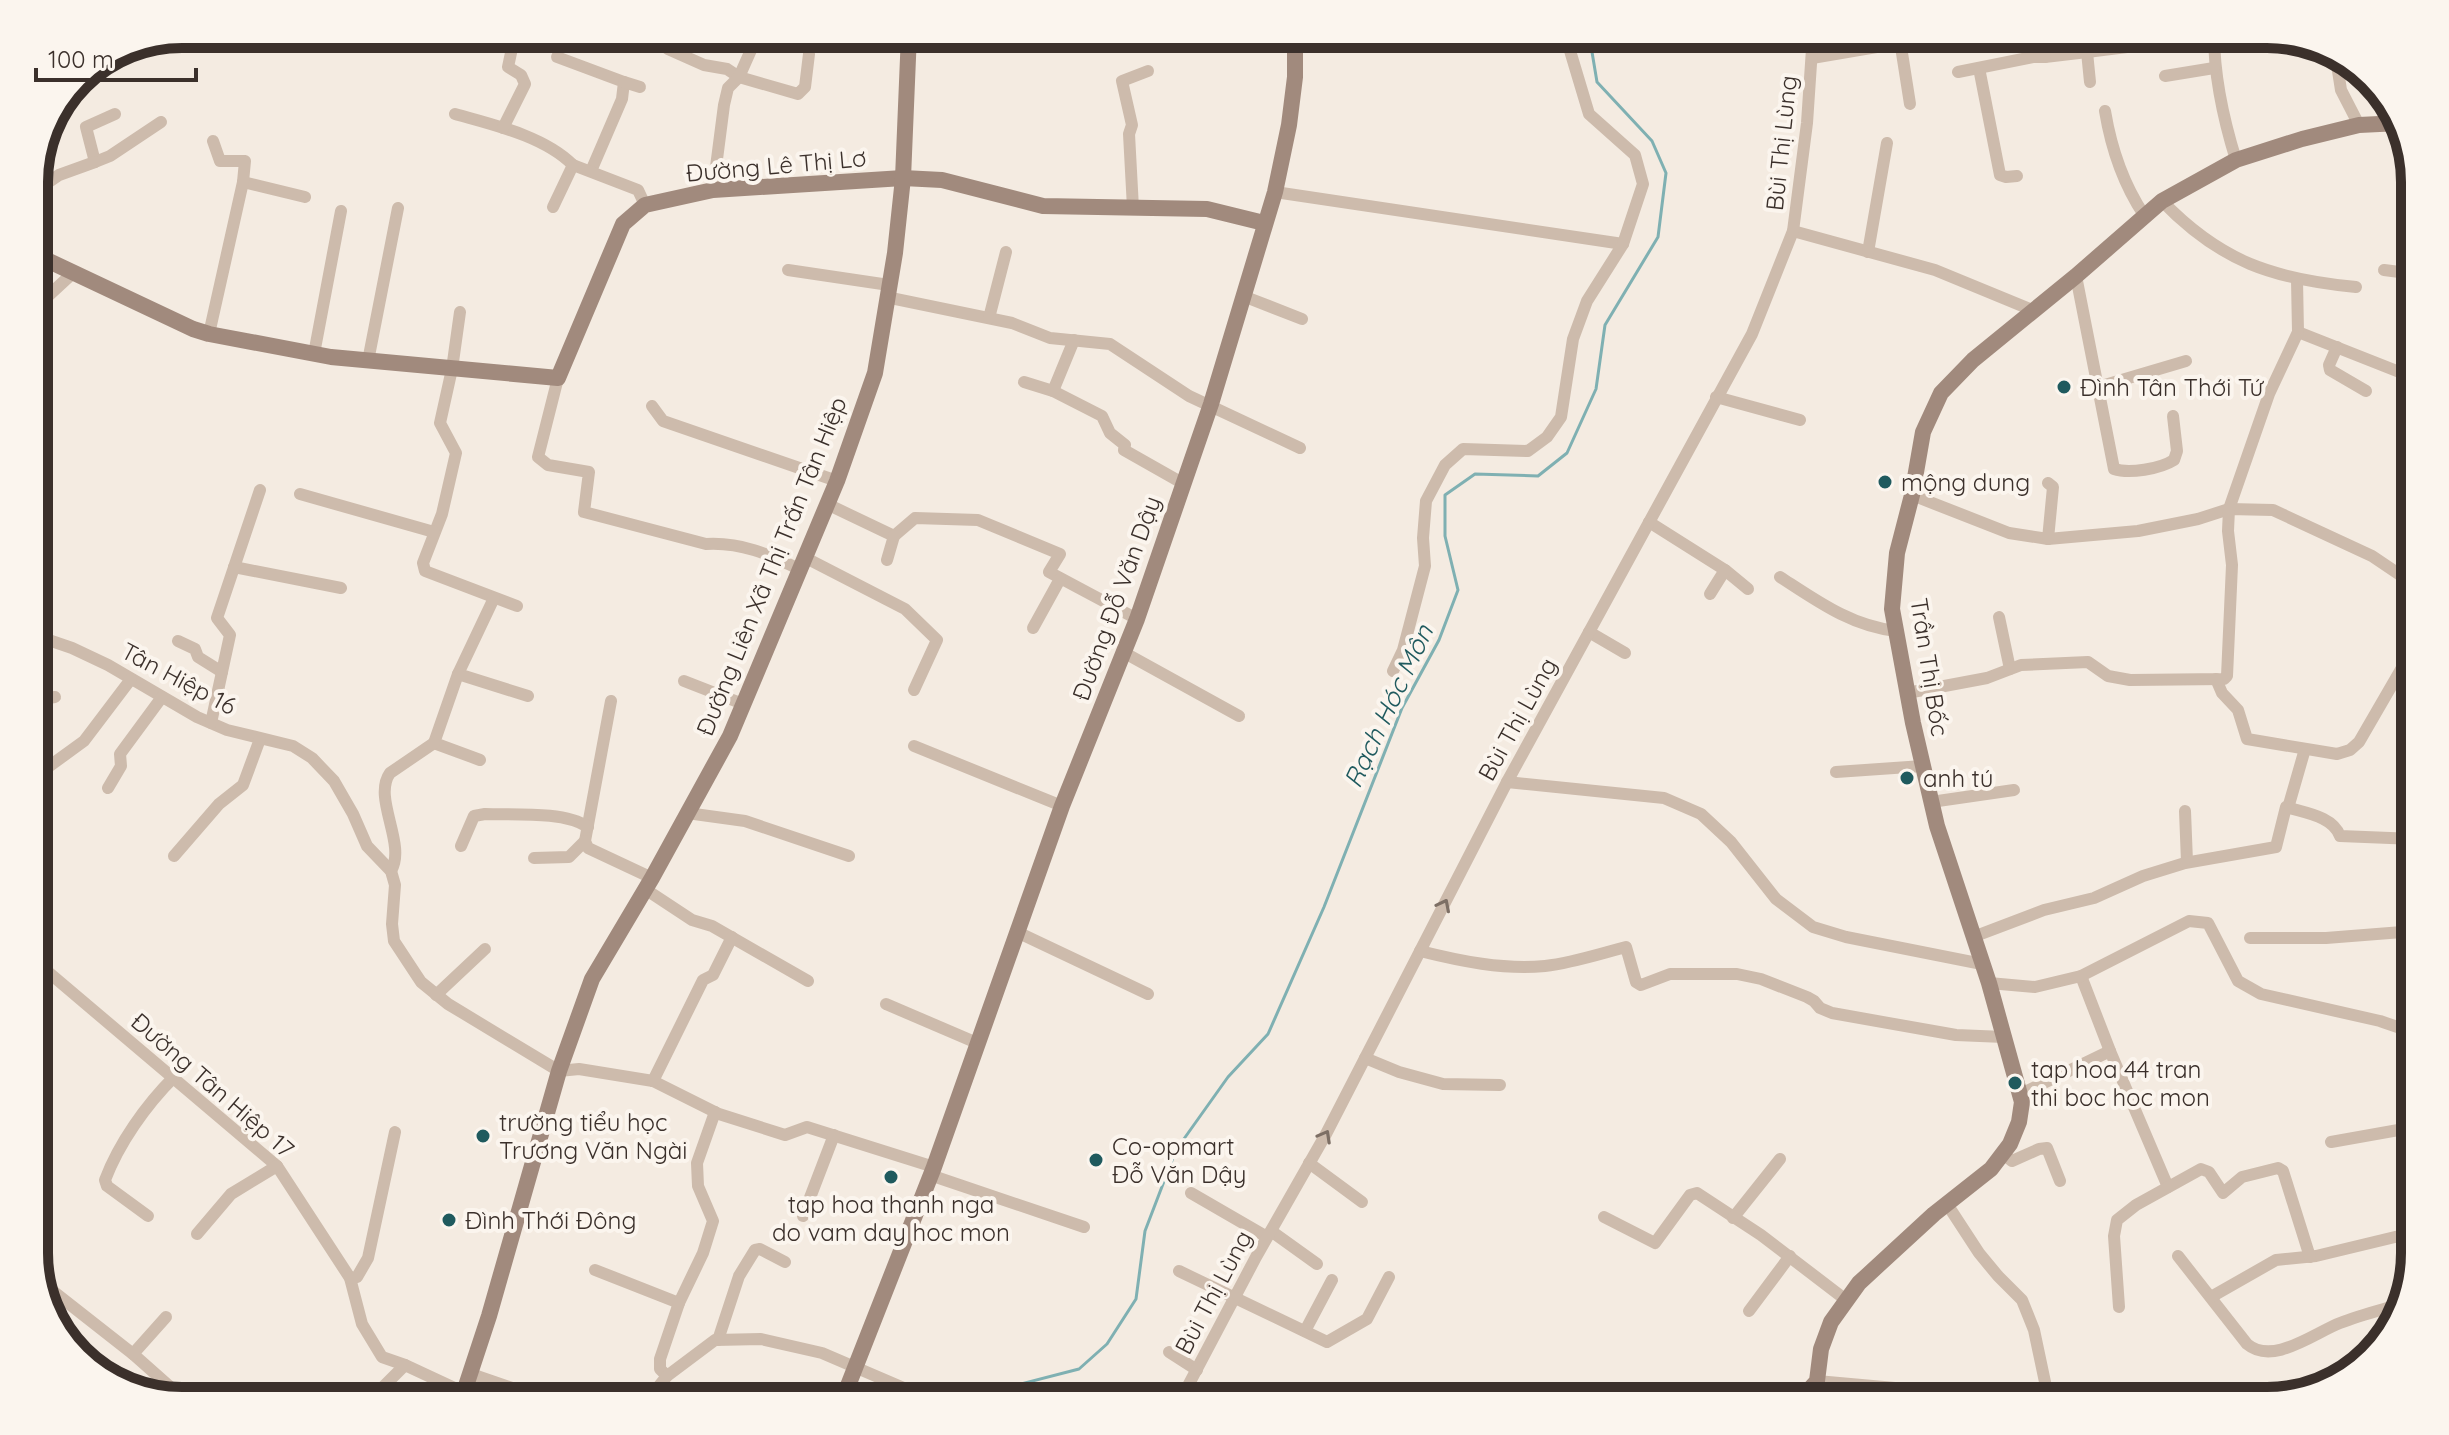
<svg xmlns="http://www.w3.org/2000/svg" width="2449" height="1435" font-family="Quicksand,sans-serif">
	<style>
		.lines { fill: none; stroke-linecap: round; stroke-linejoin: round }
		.stream { stroke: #7fb0b2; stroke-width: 3 }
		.street { stroke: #cdbbac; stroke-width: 12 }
		.secondary { stroke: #a18a7d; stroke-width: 16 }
		.oneway { stroke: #7d6f65 }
		.poi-dot { fill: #1f5a5e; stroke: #fbf5ee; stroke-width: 3 }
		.labels { text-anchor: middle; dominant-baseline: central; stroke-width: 8; stroke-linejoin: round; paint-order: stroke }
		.street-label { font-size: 24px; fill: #3b302b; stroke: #fbf5ee }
		.poi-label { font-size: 24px; fill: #3b302b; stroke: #fbf5ee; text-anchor: start }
		.water-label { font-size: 26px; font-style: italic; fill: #1f5a5e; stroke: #fbf5ee }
		.rim { fill: none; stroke: #3b302b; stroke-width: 10 }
	</style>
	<rect width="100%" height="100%" fill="#f4ebe1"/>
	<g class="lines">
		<!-- stream -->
		<path class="stream" d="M 995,1401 L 1013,1386 L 1079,1369 L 1107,1344 L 1136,1299 L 1145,1231 L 1176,1150 L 1228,1077 L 1268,1034 L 1324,907 L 1402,708 L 1439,640 L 1458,590 L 1445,536 L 1445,495 L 1475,474 L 1538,476 L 1567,453 L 1596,389 L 1605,325 L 1658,237 L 1666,173 L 1652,141 L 1597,82 L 1589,34"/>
		<!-- street -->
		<g class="street">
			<path d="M 1899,34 L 1910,104"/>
			<path d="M 2034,34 L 2045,57 L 2087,52 L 2090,82"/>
			<path d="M 2214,34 C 2214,77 2223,118 2236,160"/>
			<path d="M 668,49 L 704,65 L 727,69 L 739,77 L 798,94 L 805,87 L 809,54"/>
			<path d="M 2087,52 L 2127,47"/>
			<path d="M 2335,52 L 2341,90 L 2359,125"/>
			<path d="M 557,57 L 624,82 L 622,99 L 591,171"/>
			<path d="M 1812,58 L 1900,43"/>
			<path d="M 1979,68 L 2000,175 L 2006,177 L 2017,176"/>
			<path d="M 1958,72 L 2033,57 L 2045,57"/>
			<path d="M 2165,76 L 2214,68"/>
			<path d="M 624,82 L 640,87"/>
			<path d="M 2105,111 C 2111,147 2124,185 2144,215"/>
			<path d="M 115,114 L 86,127 L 95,162 L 110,156 L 161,122"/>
			<path d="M 455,114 C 494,125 544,136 573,165"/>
			<path d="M 503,128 L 525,84 L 521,75 L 508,67 L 515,34"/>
			<path d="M 243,182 L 305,197"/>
			<path d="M 713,190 L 724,105 L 728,88 L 739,77 L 755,41"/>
			<path d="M 34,192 L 59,175 L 95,162"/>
			<path d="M 1275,192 L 1623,244"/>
			<path d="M 2162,201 C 2221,262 2273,279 2356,287"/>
			<path d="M 553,207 L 573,165 L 638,190 L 645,205"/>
			<path d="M 1133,208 L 1129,134 L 1132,125 L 1122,81 L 1148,71"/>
			<path d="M 1793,231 L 1935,270 L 2032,310"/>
			<path d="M 1868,252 L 1887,143"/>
			<path d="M 788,270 L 889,285"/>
			<path d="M 2384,270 L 2415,274"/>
			<path d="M 2076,276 L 2114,469 C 2129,474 2160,469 2174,460 L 2177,451 L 2173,416"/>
			<path d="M 1243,296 L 1302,319"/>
			<path d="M 886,297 L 1012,323 L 1050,338 L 1110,344 L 1189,396 L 1300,448"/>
			<path d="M 34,309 L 74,272"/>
			<path d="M 460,312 L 452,369 L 440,423 L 456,453 L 442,514 L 423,563 L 425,571 L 517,606"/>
			<path d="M 989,318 L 1006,252"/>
			<path d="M 2298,332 L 2412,377 L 2415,374"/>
			<path d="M 209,334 L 243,182 L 245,161 L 220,161 L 213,141"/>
			<path d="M 2337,347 L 2329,365 L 2330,370 L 2366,391"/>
			<path d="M 314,354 L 341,211"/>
			<path d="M 368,361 L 398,208"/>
			<path d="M 558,378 L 538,457 L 548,465 L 589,472 L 584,512 L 706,544 C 741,542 768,554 799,569"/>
			<path d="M 1024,382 L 1053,391 L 1102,416 L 1110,433 L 1125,445 L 1124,450 L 1184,484"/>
			<path d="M 2098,387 L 2186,361"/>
			<path d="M 1053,391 L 1074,340"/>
			<path d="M 1716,397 L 1800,420"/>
			<path d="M 652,406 L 663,421 L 837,481"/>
			<path d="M 300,494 L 434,532"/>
			<path d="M 1912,495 L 2009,533 L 2048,539 L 2138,531 L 2198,519 L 2229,509 L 2273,510 L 2372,556 L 2415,585"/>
			<path d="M 827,504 L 894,536 L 887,560"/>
			<path d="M 1649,522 L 1725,570 L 1748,589"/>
			<path d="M 894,536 L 915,518 L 978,520 L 1060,554 L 1049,572 L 1137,619"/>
			<path d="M 2048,539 L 2053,487 L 2048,483"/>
			<path d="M 804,557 L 905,609 L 937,640 L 914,690"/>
			<path d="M 234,567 L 341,588"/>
			<path d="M 1780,577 C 1817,601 1851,626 1896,631"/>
			<path d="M 1710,594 L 1725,570"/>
			<path d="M 494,598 L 458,674 L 528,696"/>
			<path d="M 1999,617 L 2010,669"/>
			<path d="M 1033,628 L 1060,579"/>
			<path d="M 1589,632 L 1625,653"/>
			<path d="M 34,635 L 72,648 L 108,665 L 197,717 L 227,730 L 293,746 L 312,758 L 334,781 L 353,814 L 367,846 L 391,871 L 395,885 L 392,924 L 394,941 L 421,982 L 448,1004 L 559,1071 L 579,1069 L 653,1081 L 719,1114 L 785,1135 L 807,1127 L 934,1167"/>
			<path d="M 178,641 L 195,649 L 198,657 L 222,672"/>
			<path d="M 1123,652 L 1239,716"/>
			<path d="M 1393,671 L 1403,650 L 1425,566 L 1423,538 L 1426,501 L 1445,465 L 1463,449 L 1528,451 L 1547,437 L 1561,417 L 1573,339 L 1587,301 L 1623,244 L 1643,184 L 1635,155 L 1589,114 L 1565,34"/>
			<path d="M 458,674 L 434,743 L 480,760"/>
			<path d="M 2216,679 L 2222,693 L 2238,710 L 2247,739 L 2337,754 L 2350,750 L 2359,742 L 2414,647 L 2406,630 L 2409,608 L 2415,606"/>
			<path d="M 684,681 L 743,704"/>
			<path d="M 1907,693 L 1987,678 L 2021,665 L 2088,662 L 2108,676 L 2130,680 L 2224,679 L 2227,676 L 2232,565 L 2228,531 L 2229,509 L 2269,394 L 2298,332 L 2297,280"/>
			<path d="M 34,700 L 55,697"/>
			<path d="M 611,701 L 585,841 L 588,848 L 652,878"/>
			<path d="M 211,723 L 230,635 L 217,618 L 260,490"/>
			<path d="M 914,746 L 1062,806"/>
			<path d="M 34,766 L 40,773 L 84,741 L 131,679"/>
			<path d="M 1836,772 L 1923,766"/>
			<path d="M 1507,782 L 1664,798 L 1701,814 L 1731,842 L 1776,899 L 1813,927 L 1846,937 L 1982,964"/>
			<path d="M 108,788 L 121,766 L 120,754 L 162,697"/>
			<path d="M 1931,802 L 2014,790"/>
			<path d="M 2288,808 L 2305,749"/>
			<path d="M 2185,811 L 2187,862"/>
			<path d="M 687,813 L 745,821 L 849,856"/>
			<path d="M 461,846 L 474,816 L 485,814 C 514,815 564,811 588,827"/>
			<path d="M 174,856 L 219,804 L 243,785 L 260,739"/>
			<path d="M 534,858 L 569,857 L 585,841"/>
			<path d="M 391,871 C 407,844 372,798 390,773 L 434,743"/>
			<path d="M 645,889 L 692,920 L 712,926 L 808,981"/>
			<path d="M 1017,932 L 1148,994"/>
			<path d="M 1973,937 L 2044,910 L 2094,898 L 2143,876 L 2185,863 L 2276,847 L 2286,807 C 2305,813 2333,816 2340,836 L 2415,839"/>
			<path d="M 2250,938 L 2326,938 L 2415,931"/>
			<path d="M 1420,951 C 1460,961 1503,970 1545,966 C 1572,963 1599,954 1626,947 L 1636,982 L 1641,985 L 1670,974 L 1737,974 L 1761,979 L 1807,997 L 1814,1001 L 1820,1008 L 1832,1013 L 1956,1035 L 2004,1037"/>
			<path d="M 34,960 L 277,1166 L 350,1278 L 362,1324 L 382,1357 L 405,1365 L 463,1392"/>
			<path d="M 2081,976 L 2110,1051"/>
			<path d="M 1989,983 L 2035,987 L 2081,976 L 2189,921 L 2208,923 L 2238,981 L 2261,994 L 2380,1021 L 2415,1033"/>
			<path d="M 436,995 L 485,949"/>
			<path d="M 886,1004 L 977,1043"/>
			<path d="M 2408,1031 L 2404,1129 L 2415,1188"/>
			<path d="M 1365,1058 L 1399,1072 L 1443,1084 L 1500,1085"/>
			<path d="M 653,1081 L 703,980 L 713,975 L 732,937"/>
			<path d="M 2021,1094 L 2110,1051 L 2168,1187"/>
			<path d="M 2331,1142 L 2404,1129"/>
			<path d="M 2003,1154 L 2012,1161 L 2039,1149 L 2047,1148 L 2060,1181"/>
			<path d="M 1309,1163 L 1362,1202"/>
			<path d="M 930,1175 L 1084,1227"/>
			<path d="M 1191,1193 L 1267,1237"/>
			<path d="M 1947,1204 L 1979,1253 L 1998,1276 L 2022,1300 L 2034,1330 L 2049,1401"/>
			<path d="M 148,1216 L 107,1186 L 105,1180 C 119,1143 146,1105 174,1077"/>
			<path d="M 803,1216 L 834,1135"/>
			<path d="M 1604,1217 L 1655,1243 L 1690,1195 L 1697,1193 L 1761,1235 L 1846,1300"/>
			<path d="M 1733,1218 L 1780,1159"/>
			<path d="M 1271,1231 L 1317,1264"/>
			<path d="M 197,1234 L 231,1194 L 277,1166"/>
			<path d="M 2178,1256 L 2247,1344 C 2273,1366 2314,1333 2340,1323 C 2360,1315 2381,1310 2401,1304"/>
			<path d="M 595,1270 L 679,1303"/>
			<path d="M 1179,1271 L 1327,1342 L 1367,1319 L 1389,1277"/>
			<path d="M 350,1278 L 357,1277 L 368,1258 L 395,1132"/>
			<path d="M 40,1281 L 133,1354 L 186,1401"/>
			<path d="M 2211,1297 L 2276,1260 L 2316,1256 L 2395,1237 L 2415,1235"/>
			<path d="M 2119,1307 L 2114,1236 L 2117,1220 L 2136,1205 L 2201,1169 L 2209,1172 L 2223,1193 L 2242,1177 L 2278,1168 L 2283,1171 L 2310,1257"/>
			<path d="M 1749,1311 L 1790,1256"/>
			<path d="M 1305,1331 L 1332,1280"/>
			<path d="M 718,1340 L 739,1276 L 755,1250 L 760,1249 L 785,1262"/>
			<path d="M 1169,1352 L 1197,1370"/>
			<path d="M 133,1354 L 166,1317"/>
			<path d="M 471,1374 L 550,1401"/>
			<path d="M 667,1376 L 660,1369 L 660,1359 L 679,1303 L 703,1253 L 713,1221 L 698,1186 L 697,1163 L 715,1112"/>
			<path d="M 285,1401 L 295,1391"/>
			<path d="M 369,1401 L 405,1365"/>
			<path d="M 647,1401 L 667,1376 L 715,1340 L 761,1339 L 822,1353 L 934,1401"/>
			<path d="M 1180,1401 L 1256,1257 L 1326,1134 L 1507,782 L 1752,334 L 1793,231 L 1807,123 L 1813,34"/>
			<path d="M 1825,1401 L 1817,1381 L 1906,1389 L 1911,1401"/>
		</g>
		<!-- secondary -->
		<g class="secondary">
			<path d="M 34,254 L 193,329 L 209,334 L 331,357 L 558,378 L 623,224 L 645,205 L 713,190 L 903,178 L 942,180 L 1043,206 L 1207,209 L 1264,223"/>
			<path d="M 461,1401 L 489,1316 L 559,1071 L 592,979 L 652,878 L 730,736 L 837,481 L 875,373 L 895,253 L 903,178 L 909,34"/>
			<path d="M 842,1401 L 934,1167 L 1062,806 L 1137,619 L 1211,404 L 1275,192 L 1289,125 L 1295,77 L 1295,34"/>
			<path d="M 1799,1401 L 1817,1381 L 1821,1349 L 1831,1322 L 1859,1283 L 1934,1214 L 1991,1169 L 2010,1144 L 2019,1122 L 2022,1102 L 1989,983 L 1937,826 L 1913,723 L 1892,609 L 1897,553 L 1912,495 L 1923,432 L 1941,393 L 1973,360 L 2076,276 L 2162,201 L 2236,160 L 2302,139 L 2359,125 L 2400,123"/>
		</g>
	</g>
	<!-- one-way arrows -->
	<defs><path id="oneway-chevron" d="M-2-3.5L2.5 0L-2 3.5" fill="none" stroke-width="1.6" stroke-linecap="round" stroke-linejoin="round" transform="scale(2)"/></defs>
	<g class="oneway">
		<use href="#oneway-chevron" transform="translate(1444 905) rotate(-63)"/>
		<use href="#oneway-chevron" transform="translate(1325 1136) rotate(-61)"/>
	</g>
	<!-- markers -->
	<g class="poi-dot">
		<circle cx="2064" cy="387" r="8"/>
		<circle cx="1885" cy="482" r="8"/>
		<circle cx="1907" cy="778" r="8"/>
		<circle cx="2015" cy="1083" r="8"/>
		<circle cx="483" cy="1136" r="8"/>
		<circle cx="1096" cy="1160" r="8"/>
		<circle cx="891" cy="1177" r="8"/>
		<circle cx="449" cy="1220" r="8"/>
	</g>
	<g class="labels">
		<!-- street labels -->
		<g class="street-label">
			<text transform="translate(1781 143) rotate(-84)">Bùi Thị Lùng</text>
			<text transform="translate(776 165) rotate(-5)">Đường Lê Thị Lơ</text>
			<text transform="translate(771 566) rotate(-68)">Đường Liên Xã Thị Trấn Tân Hiệp</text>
			<text transform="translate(1116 598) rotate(-70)">Đường Đỗ Văn Dậy</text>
			<text transform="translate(1930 667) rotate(81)">Trần Thị Bốc</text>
			<text transform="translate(179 678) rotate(28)">Tân Hiệp 16</text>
			<text transform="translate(1517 719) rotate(-61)">Bùi Thị Lùng</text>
			<text transform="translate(213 1085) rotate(41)">Đường Tân Hiệp 17</text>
			<text transform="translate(1213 1292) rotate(-62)">Bùi Thị Lùng</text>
		</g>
		<!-- poi labels -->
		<g class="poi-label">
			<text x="2080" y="387">Đình Tân Thới Tứ</text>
			<text x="1901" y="482">mộng dung</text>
			<text x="1923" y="778">anh tú</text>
			<text x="2031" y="1069">tap hoa 44 tran<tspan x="2031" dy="28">thi boc hoc mon</tspan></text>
			<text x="499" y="1122">trường tiểu học<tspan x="499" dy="28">Trương Văn Ngài</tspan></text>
			<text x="1112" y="1146">Co-opmart<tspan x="1112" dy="28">Đỗ Văn Dậy</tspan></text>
			<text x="891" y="1204" text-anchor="middle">tap hoa thanh nga<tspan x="891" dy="28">do vam day hoc mon</tspan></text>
			<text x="465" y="1220">Đình Thới Đông</text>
		</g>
		<!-- water labels -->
		<g class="water-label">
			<text transform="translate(1388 706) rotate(-65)">Rạch Hóc Môn</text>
		</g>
	</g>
	<!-- crop -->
	<path d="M0 0H2449V1435H0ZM182 48H2267A134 134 0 0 1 2401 182V1253A134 134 0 0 1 2267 1387H182A134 134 0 0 1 48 1253V182A134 134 0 0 1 182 48Z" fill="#fbf5ee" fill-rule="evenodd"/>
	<path class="rim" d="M182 48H2267A134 134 0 0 1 2401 182V1253A134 134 0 0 1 2267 1387H182A134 134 0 0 1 48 1253V182A134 134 0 0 1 182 48Z"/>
	<!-- scale -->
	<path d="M36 68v12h160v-12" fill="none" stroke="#3b302b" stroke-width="4"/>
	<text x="48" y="68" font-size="24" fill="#3b302b" stroke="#fbf5ee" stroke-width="6" paint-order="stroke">100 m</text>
</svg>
